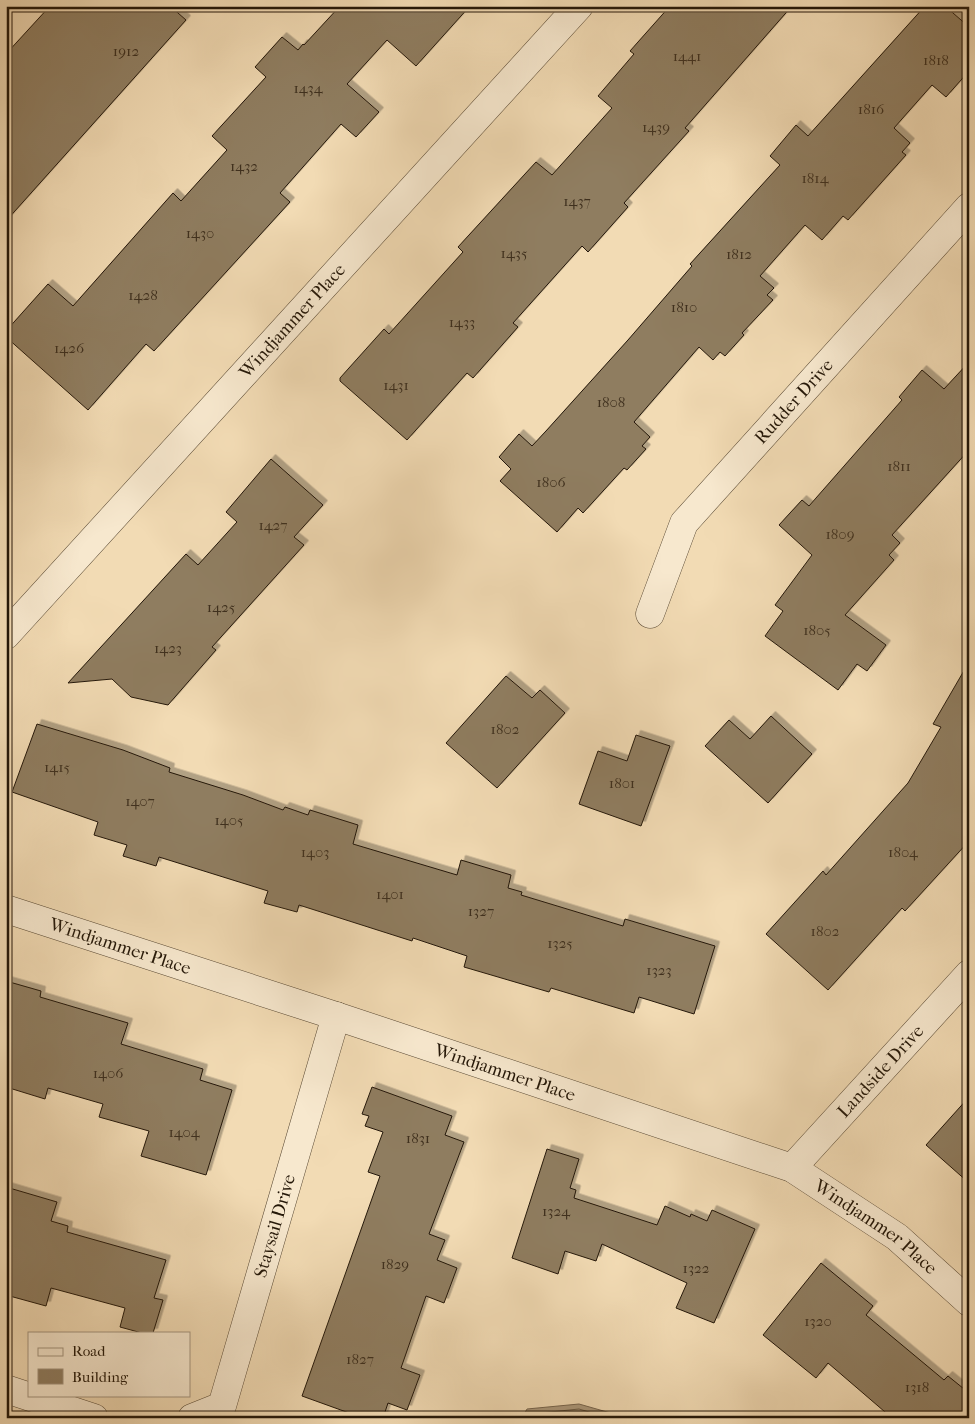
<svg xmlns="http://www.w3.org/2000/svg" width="975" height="1424" font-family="'IM FELL French Canon',serif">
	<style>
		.water { fill: #ac987a; stroke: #76644c }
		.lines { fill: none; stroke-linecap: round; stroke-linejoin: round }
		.shore { stroke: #685841; stroke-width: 1 }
		.building { fill: #8f7d61; stroke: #241708; filter: url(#shadow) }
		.street-casing { stroke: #584833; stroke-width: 29 }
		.street { stroke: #f7e8ce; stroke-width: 28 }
		.labels { text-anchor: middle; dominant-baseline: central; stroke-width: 4.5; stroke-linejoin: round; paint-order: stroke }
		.number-label { font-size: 15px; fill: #3f301e }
		.street-label { font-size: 18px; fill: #241708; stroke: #f7e8ce }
	</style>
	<defs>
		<filter id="shadow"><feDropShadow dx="4.5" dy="-4.5" stdDeviation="0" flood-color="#0004"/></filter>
	</defs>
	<rect width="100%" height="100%" fill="#f2dbb4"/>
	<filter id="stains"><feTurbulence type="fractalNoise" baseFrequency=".004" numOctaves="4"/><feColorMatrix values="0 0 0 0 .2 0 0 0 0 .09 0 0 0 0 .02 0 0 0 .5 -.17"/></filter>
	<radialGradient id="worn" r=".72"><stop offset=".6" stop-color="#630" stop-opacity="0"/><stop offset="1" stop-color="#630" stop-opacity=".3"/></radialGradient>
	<!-- water -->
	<path class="water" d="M 579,1404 L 628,1418 L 522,1418 L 527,1409 Z"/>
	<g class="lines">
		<!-- shore -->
		<path class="shore" d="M 528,1418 L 531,1414 L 579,1409 L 609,1418"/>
	</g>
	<!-- building -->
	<g class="building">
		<path d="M 50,6 L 170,6 L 186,20 L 6,221 L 6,54 Z"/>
		<path d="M 340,6 L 470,6 L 416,66 L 387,40 L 347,84 L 379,112 L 356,137 L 341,124 L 280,193 L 290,202 L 154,351 L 146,344 L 88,410 L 6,337 L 6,331 L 48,284 L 73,306 L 173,193 L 181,201 L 227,150 L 212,136 L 266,77 L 255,67 L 282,37 L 298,50 L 303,44 L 304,45 Z"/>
		<path d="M 670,6 L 792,6 L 685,128 L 689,131 L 624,203 L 628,207 L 588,252 L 582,246 L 513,323 L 518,327 L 473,378 L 467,373 L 407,440 L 340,381 L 340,378 L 384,329 L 389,334 L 463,252 L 458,247 L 536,162 L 552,175 L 612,108 L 598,96 L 634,54 L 630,51 Z"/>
		<path d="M 925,6 L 945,6 L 969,27 L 969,71 L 946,97 L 932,85 L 894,128 L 910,143 L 902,152 L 906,155 L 848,220 L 843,216 L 822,240 L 805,225 L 760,276 L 774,288 L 767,295 L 773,300 L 742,333 L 744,335 L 725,356 L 720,352 L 713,360 L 699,347 L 634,422 L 650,437 L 642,446 L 646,449 L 627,470 L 624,468 L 583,513 L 578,508 L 557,532 L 500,481 L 511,469 L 499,457 L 519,434 L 532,446 L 546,431 L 628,340 L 692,266 L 690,264 L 780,165 L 770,156 L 796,125 L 808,136 Z"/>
		<path d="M 969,362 L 969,450 L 892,535 L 900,543 L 889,555 L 894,560 L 845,615 L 886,645 L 867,671 L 857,664 L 838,690 L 765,636 L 783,611 L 775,605 L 812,555 L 779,525 L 802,500 L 809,506 L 902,400 L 899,397 L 922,370 L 944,389 Z"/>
		<path d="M 271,459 L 323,505 L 294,537 L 304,545 L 212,647 L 216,650 L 168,705 L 131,697 L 112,679 L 68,683 L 186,554 L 198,565 L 237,522 L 226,512 Z"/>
		<path d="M 969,662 L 969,841 L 905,911 L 902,908 L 828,990 L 766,934 L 823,871 L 826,875 L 908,783 L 941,727 L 933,724 Z"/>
		<path d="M 506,676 L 532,698 L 540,690 L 565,713 L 497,788 L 446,743 Z"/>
		<path d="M 771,716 L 812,754 L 768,803 L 705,746 L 729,720 L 750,739 Z"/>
		<path d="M 37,724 L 123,750 L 170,768 L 169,772 L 243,795 L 283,810 L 285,807 L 308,815 L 310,810 L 358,825 L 353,844 L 457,875 L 461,860 L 511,875 L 508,888 L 522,892 L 521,895 L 623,926 L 625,919 L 715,946 L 694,1014 L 639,997 L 634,1013 L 551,988 L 549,992 L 464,967 L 467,956 L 413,938 L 412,941 L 299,905 L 297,912 L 264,903 L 268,891 L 159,857 L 156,866 L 123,856 L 127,845 L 94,835 L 98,822 L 12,792 Z"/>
		<path d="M 636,735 L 670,746 L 641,826 L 579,804 L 598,751 L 627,761 Z"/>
		<path d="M 6,981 L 41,991 L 40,997 L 128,1023 L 121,1044 L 203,1069 L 200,1080 L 232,1090 L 206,1175 L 141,1156 L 149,1131 L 99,1117 L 103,1104 L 48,1088 L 45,1099 L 6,1087 Z"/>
		<path d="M 372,1087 L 452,1116 L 445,1135 L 464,1142 L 429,1234 L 445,1240 L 437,1260 L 457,1268 L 444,1303 L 426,1296 L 401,1368 L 420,1375 L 407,1410 L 388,1403 L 383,1418 L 363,1418 L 302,1396 L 380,1176 L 368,1172 L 383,1132 L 365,1126 L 369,1116 L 362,1114 Z"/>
		<path d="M 969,1097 L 969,1183 L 926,1145 Z"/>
		<path d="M 547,1149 L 579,1159 L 570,1188 L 576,1190 L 574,1198 L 657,1225 L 665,1206 L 690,1217 L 691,1214 L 707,1221 L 712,1210 L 755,1229 L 714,1323 L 676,1308 L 687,1283 L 602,1244 L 596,1261 L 565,1251 L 558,1274 L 512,1258 Z"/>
		<path d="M 6,1187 L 57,1202 L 51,1221 L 68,1226 L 67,1232 L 166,1260 L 154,1298 L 163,1300 L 153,1333 L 142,1333 L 120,1327 L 125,1308 L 51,1288 L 46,1306 L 6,1295 Z"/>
		<path d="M 821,1263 L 873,1306 L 866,1315 L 944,1380 L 948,1376 L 969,1393 L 969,1418 L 892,1418 L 828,1363 L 816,1378 L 763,1335 Z"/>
	</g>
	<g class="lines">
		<!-- street casing -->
		<g class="street-casing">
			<g id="street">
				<path id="s1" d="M 650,614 L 684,523 L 969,207"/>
				<path id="s2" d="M 6,635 L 579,6"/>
				<path id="s3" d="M 6,909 L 336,1016 L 792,1168 L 897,1237 L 969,1302"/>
				<path id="s4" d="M 792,1168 L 969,974"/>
				<path d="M 6,1389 L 94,1418"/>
				<path id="s5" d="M 192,1418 L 222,1406 L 336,1016"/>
			</g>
		</g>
		<!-- street -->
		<use href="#street" class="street"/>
	</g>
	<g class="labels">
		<!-- number labels -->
		<g class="number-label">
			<text x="126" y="51">1912</text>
			<text x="687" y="56">1441</text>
			<text x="936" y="60">1818</text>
			<text x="308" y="88">1434</text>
			<text x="871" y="109">1816</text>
			<text x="656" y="127">1439</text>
			<text x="244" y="166">1432</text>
			<text x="815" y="178">1814</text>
			<text x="577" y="201">1437</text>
			<text x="200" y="233">1430</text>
			<text x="514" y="253">1435</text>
			<text x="739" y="254">1812</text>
			<text x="143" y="295">1428</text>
			<text x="684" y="307">1810</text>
			<text x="462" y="322">1433</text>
			<text x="69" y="348">1426</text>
			<text x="396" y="385">1431</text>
			<text x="611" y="402">1808</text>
			<text x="899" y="466">1811</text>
			<text x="551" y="482">1806</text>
			<text x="273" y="525">1427</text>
			<text x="840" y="534">1809</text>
			<text x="221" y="607">1425</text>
			<text x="817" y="630">1805</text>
			<text x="168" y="648">1423</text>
			<text x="505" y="729">1802</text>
			<text x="57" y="767">1415</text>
			<text x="622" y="783">1801</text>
			<text x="140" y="801">1407</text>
			<text x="229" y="820">1405</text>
			<text x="315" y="852">1403</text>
			<text x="903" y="852">1804</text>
			<text x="390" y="894">1401</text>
			<text x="481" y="911">1327</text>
			<text x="825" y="931">1802</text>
			<text x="560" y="943">1325</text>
			<text x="659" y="970">1323</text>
			<text x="108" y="1073">1406</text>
			<text x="184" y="1132">1404</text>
			<text x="418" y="1138">1831</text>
			<text x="556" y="1211">1324</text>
			<text x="395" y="1264">1829</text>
			<text x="696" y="1268">1322</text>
			<text x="818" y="1321">1320</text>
			<text x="360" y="1359">1827</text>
			<text x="917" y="1387">1318</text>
		</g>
		<!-- street labels -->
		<g class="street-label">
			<text stroke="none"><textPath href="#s2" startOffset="425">Windjammer Place</textPath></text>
			<text stroke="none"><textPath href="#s1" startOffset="261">Rudder Drive</textPath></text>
			<text stroke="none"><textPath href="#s3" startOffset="120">Windjammer Place</textPath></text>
			<text stroke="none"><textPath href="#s4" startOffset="131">Landside Drive</textPath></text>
			<text stroke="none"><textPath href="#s3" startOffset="525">Windjammer Place</textPath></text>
			<text stroke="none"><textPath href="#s5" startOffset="220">Staysail Drive</textPath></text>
			<text stroke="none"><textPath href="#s3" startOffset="930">Windjammer Place</textPath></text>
		</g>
	</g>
	<!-- margin -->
	<rect width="975" height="1424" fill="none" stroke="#f2dbb4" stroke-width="25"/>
	<rect x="8" y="8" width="960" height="1409" fill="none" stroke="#241708" stroke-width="2.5"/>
	<rect x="12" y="12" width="950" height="1399" fill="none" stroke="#241708"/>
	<!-- legend -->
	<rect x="28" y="1332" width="162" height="65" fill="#f7e8ce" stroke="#a3947f"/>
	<rect x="38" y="1348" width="25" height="8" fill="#f7e8ce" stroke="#a3947f"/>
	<text x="72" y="1356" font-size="15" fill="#241708">Road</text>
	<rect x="38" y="1369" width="25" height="15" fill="#8f7d61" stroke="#a3947f"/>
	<text x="72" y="1382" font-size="15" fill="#241708">Building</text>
	<rect width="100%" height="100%" filter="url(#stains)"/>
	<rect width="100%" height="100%" fill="url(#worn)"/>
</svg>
